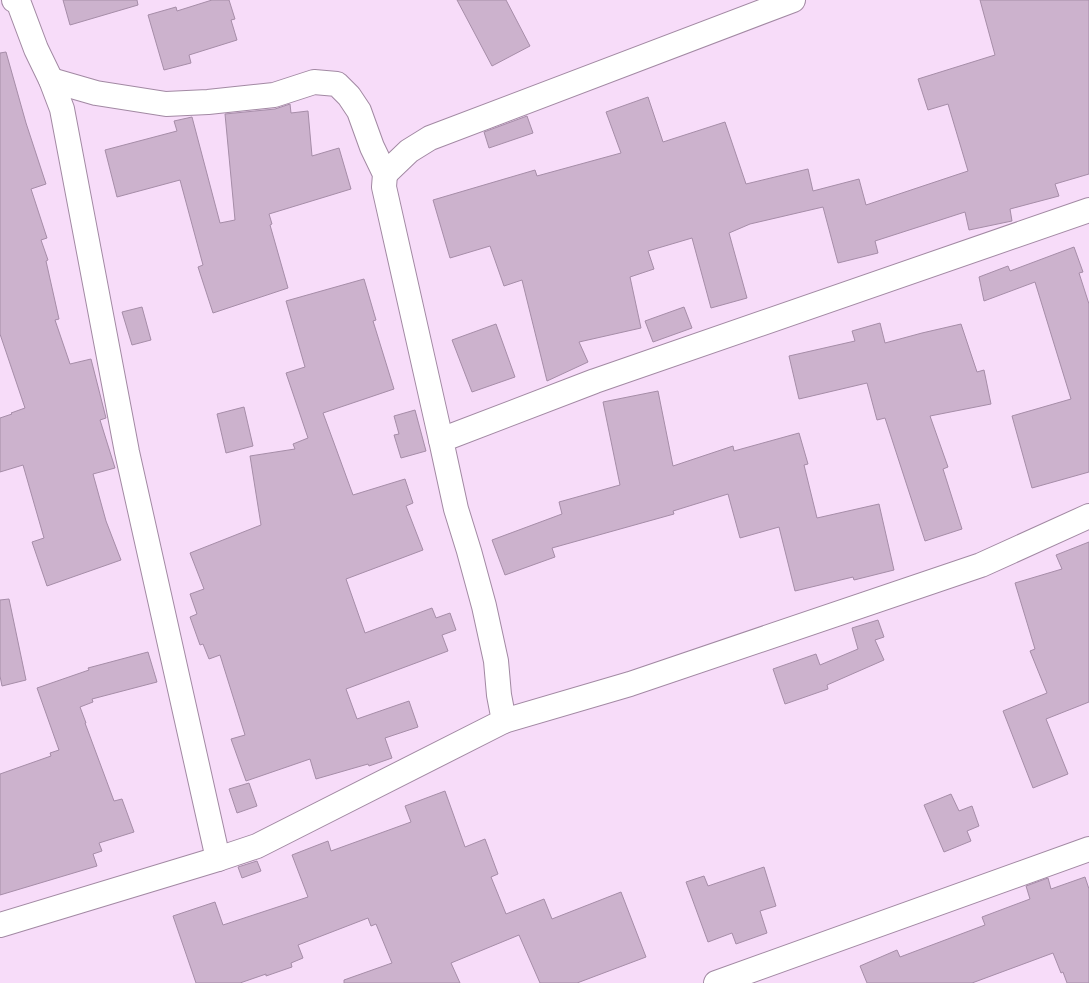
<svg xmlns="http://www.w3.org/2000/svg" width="1089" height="983" font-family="Arial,sans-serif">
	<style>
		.building { fill: #ccb2cd; stroke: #a68da8 }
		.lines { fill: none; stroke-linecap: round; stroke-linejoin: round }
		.minor-casing { stroke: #a289a3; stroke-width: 26 }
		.minor { stroke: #fff; stroke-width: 24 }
	</style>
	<rect width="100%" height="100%" fill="#f7dcf9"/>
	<!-- building -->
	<g class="building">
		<path d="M 63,0 L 137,0 L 138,5 L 70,25 Z"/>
		<path d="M 212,0 L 229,0 L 235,19 L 231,20 L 237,40 L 189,55 L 191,63 L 164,70 L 148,15 L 176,7 L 177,11 Z"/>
		<path d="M 457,0 L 506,0 L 530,46 L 492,66 Z"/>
		<path d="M 980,0 L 1089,0 L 1089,174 L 1055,184 L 1059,196 L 1010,209 L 1012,221 L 969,230 L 965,212 L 875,241 L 878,253 L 838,263 L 823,207 L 750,224 L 729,233 L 747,298 L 711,308 L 692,238 L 648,251 L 654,269 L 630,277 L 641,328 L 579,342 L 588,362 L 547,381 L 522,280 L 504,286 L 490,246 L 450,258 L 433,200 L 535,170 L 537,176 L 621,153 L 606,112 L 648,97 L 663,142 L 725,122 L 746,184 L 808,169 L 813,191 L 859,179 L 866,205 L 968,171 L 948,104 L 928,110 L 918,79 L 995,55 Z"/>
		<path d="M 6,52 L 26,123 L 46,184 L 31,189 L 47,238 L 41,240 L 48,260 L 46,261 L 59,319 L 55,320 L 70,364 L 91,359 L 106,418 L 100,420 L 115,468 L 93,474 L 106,521 L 121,560 L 47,586 L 32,542 L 44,538 L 23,465 L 0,472 L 0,418 L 12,414 L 11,413 L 25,408 L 0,334 L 0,53 Z"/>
		<path d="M 290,104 L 291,113 L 308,111 L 312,156 L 339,148 L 351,189 L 269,214 L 272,224 L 270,225 L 288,288 L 213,313 L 198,267 L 203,265 L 180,180 L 117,197 L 105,150 L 177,131 L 174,121 L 192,117 L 220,223 L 235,220 L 225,114 L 275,109 Z"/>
		<path d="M 527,116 L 533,133 L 489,148 L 484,132 Z"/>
		<path d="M 1074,247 L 1083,272 L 1079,273 L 1089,304 L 1089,472 L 1032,488 L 1012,416 L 1071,399 L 1035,282 L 984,301 L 979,277 L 1008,266 L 1010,271 Z"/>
		<path d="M 364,279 L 376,320 L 373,321 L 394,389 L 323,413 L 353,495 L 405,479 L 413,503 L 406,506 L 423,550 L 346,579 L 365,633 L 432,608 L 436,618 L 450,613 L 456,630 L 442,635 L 448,651 L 346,689 L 357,719 L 409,701 L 418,727 L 385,738 L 392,758 L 369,766 L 368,764 L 316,779 L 310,759 L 246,781 L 231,739 L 245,735 L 220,655 L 209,659 L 203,644 L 200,645 L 190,617 L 197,614 L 190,594 L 204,589 L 190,553 L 261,525 L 250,456 L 295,449 L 293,444 L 308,438 L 286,373 L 305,367 L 286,301 Z"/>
		<path d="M 142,307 L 151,340 L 132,345 L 122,312 Z"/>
		<path d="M 684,307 L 692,328 L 653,342 L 645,321 Z"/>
		<path d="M 880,323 L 885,343 L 922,333 L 961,324 L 977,372 L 984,370 L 991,404 L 930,416 L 948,467 L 943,469 L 962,529 L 925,541 L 885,418 L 877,420 L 867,383 L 799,399 L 789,356 L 855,341 L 852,331 Z"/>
		<path d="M 496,324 L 515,377 L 472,392 L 452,340 Z"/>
		<path d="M 658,391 L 673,466 L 733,446 L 734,451 L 799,433 L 808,464 L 804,465 L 817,518 L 879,504 L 894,570 L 854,580 L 853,577 L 795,591 L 779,527 L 740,538 L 728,494 L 673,511 L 674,514 L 552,548 L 555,557 L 505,575 L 492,540 L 562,514 L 559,502 L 620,485 L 603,402 Z"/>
		<path d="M 244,407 L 253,446 L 226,453 L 217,414 Z"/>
		<path d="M 415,410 L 426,451 L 401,458 L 394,435 L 399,434 L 394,416 Z"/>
		<path d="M 1089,542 L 1089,702 L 1046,719 L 1068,774 L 1033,788 L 1003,711 L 1047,693 L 1030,651 L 1035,649 L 1015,583 L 1062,569 L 1056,555 Z"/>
		<path d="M 9,599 L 26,680 L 2,686 L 0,676 L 0,600 Z"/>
		<path d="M 878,620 L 884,637 L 875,640 L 884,660 L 827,685 L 828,689 L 785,704 L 773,669 L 816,654 L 820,665 L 858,649 L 852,628 Z"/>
		<path d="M 148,652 L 157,682 L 92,699 L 93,702 L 80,707 L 86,723 L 85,723 L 114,801 L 122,799 L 134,832 L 99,843 L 102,851 L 93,854 L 97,866 L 0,895 L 0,774 L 51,756 L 50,753 L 59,750 L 37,688 L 89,670 L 88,668 Z"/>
		<path d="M 249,783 L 257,806 L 237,813 L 229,789 Z"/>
		<path d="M 445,791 L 465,847 L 485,839 L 498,874 L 491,877 L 506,914 L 544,899 L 552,919 L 621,892 L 646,957 L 577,983 L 540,983 L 519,935 L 451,963 L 460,983 L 344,983 L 344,980 L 392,963 L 376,924 L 371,926 L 368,918 L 298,945 L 303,958 L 291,963 L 292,967 L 266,976 L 266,974 L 240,983 L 196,983 L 173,916 L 215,902 L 223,925 L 308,897 L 292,855 L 328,841 L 331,851 L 411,822 L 405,806 Z"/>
		<path d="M 951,794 L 959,811 L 972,806 L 979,826 L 967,831 L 971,841 L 944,852 L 924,805 Z"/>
		<path d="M 257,861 L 261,871 L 242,878 L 238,867 Z"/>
		<path d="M 764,867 L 776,906 L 760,911 L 767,933 L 736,944 L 732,933 L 708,942 L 686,882 L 704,876 L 708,886 Z"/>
		<path d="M 1085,877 L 1089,889 L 1089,983 L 1067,983 L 1063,972 L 1061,973 L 1053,953 L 972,983 L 867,983 L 860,966 L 897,950 L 900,957 L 985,925 L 982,917 L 1030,899 L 1026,886 L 1048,878 L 1051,889 Z"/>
	</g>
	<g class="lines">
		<!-- minor casing -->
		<g class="minor-casing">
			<g id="minor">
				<path d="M 14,0 L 18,1 L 36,49 L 51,80 L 62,109 L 127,452 L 218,859"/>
				<path d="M 51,80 L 96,93 L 166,104 L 208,102 L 274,95 L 314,82 L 337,84 L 349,96 L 359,111 L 372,147 L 385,174 L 384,187 L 441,440"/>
				<path d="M 385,174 L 409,151 L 430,138 L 793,0"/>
				<path d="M 504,721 L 630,684 L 981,565 L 1089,516"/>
				<path d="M 0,925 L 218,859 L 257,846 L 504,721 L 499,695 L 496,661 L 484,606 L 469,551 L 456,509 L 441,440 L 595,381 L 1089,210"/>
				<path d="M 716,983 L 1089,849"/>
			</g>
		</g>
		<!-- minor -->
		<use href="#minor" class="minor"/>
	</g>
</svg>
